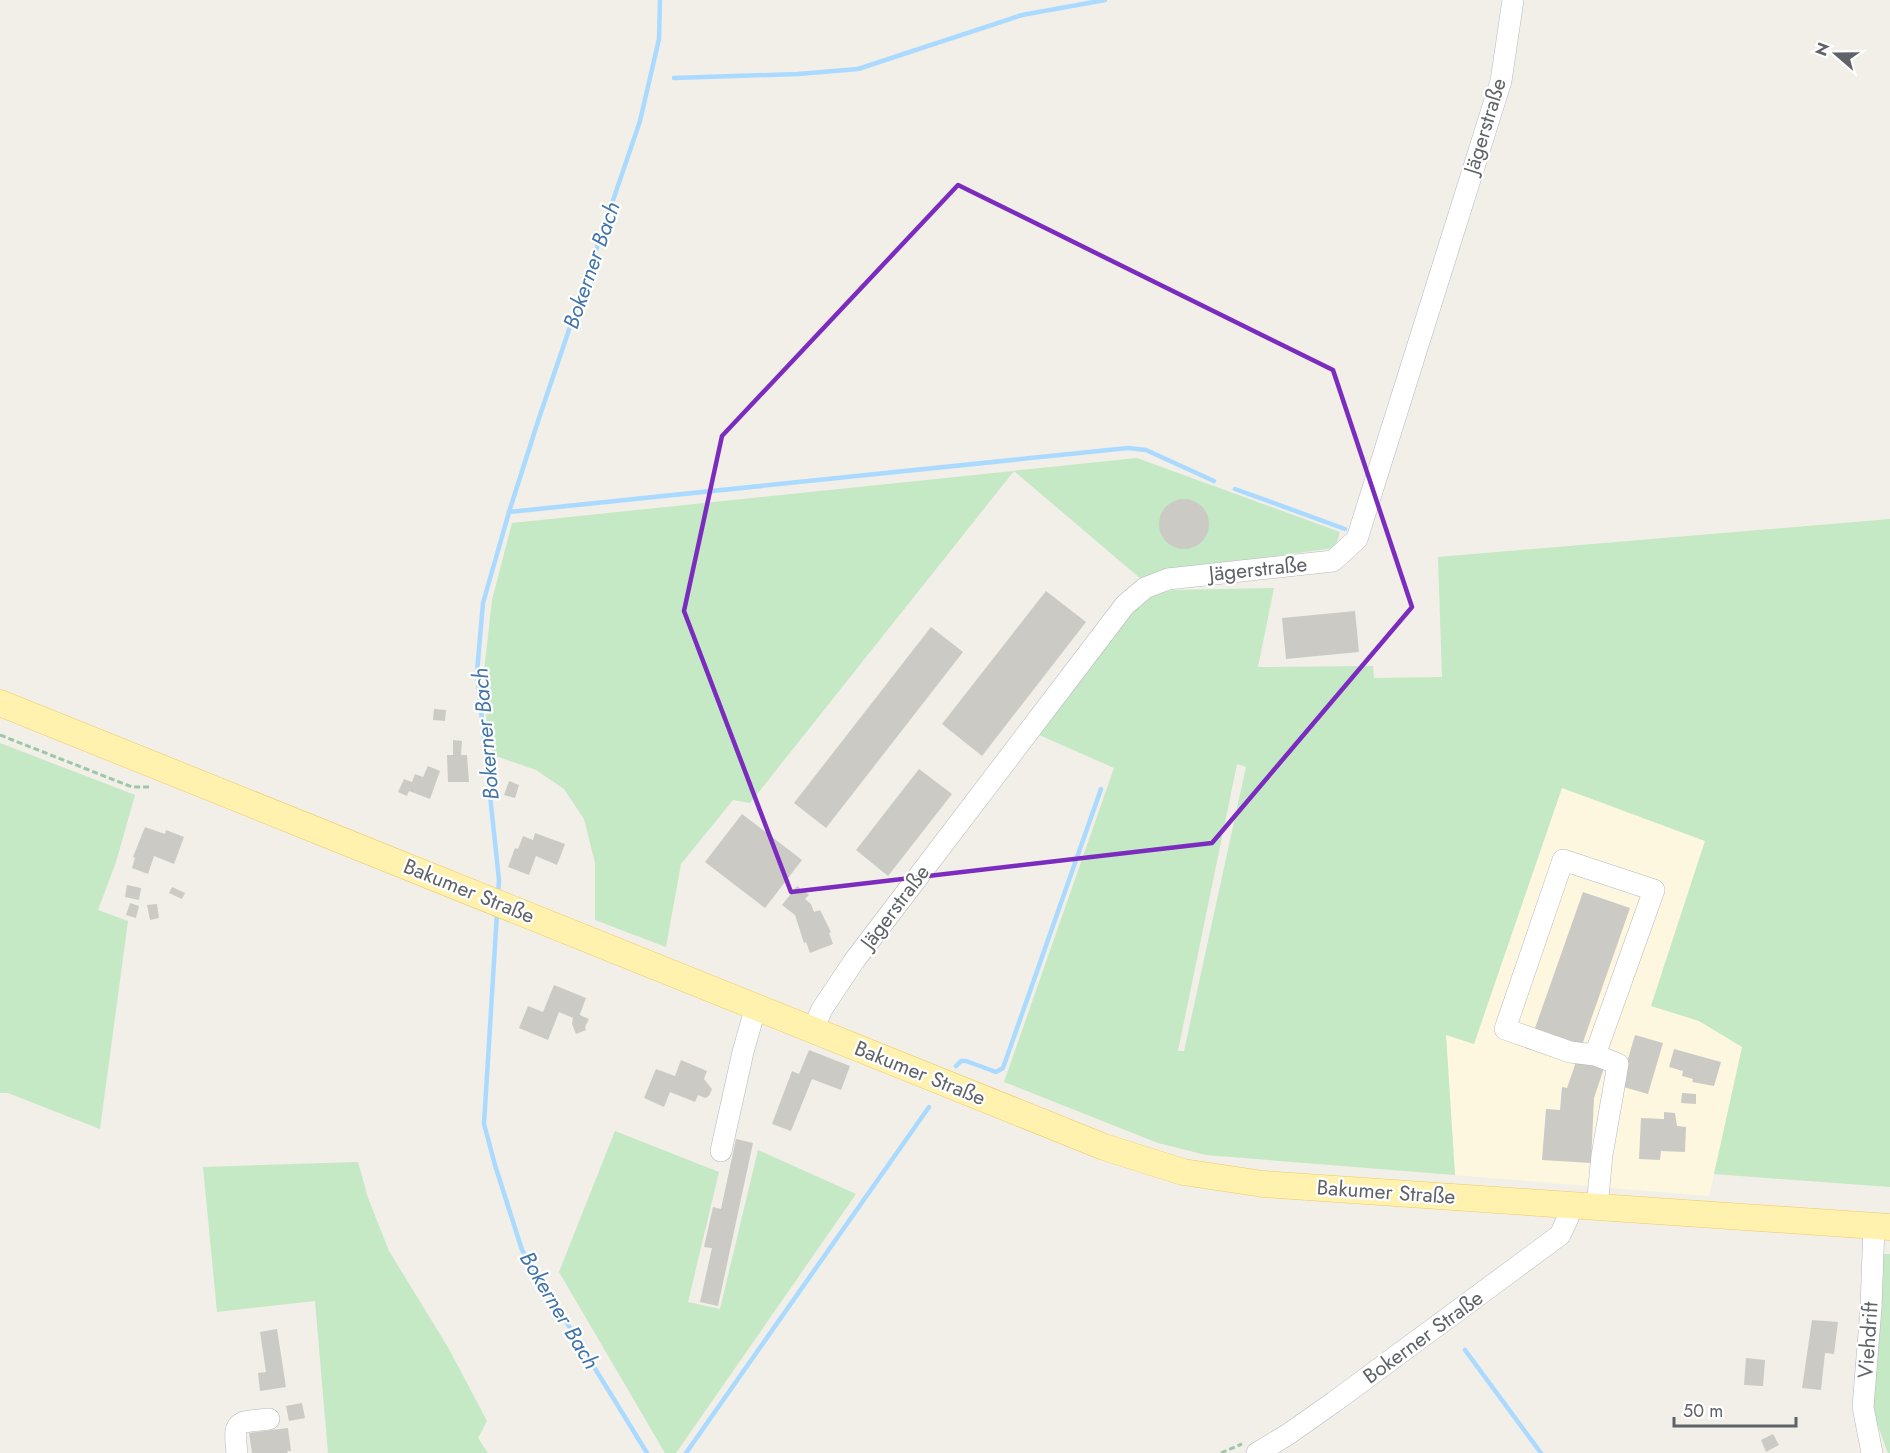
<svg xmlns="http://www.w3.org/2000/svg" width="1890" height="1453" font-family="Jost,sans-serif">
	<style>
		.commercial { fill: #fef7e0 }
		.green { fill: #c5e8c5; fill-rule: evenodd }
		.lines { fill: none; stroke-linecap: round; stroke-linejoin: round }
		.stream { stroke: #aadaff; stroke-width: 4.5 }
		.building { fill: #cccac5 }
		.minor-casing { stroke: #b5b8bc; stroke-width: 22 }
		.major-casing { stroke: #f2c960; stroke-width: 27 }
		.path { stroke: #9cc7a9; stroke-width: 3; stroke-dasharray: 6 3; stroke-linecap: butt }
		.minor { stroke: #fff; stroke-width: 21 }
		.major { stroke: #fff2af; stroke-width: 26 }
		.marked { fill: none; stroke: #7b2cbf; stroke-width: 4.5; stroke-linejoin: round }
		.labels { text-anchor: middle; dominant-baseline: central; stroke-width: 4.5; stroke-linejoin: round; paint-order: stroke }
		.street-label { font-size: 21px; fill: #5f6368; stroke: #fff }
		.water-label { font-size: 22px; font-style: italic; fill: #4174aa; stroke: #fff }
	</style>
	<rect width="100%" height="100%" fill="#f1efe8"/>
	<!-- commercial -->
	<path class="commercial" d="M 1561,787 L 1705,841 L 1651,1005 L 1699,1021 L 1743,1047 L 1709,1196 L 1455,1175 L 1446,1034 L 1474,1044 Z"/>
	<!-- green -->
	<g class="green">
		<path d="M 1137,458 L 1340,532 L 1335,548 L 1173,570 L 1141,579 L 1014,471 L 750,803 L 733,800 L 681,864 L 666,947 L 595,920 L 595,863 L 584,819 L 564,789 L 536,770 L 496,756 L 488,745 L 484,672 L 492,600 L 512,523 Z"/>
		<path d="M 1890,519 L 1890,1187 L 1714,1174 L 1742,1047 L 1699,1021 L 1651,1006 L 1705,841 L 1562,788 L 1474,1044 L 1446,1035 L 1455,1175 L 1206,1155 L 1158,1143 L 1004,1082 L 1114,768 L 1037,734 L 1133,608 L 1153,594 L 1173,590 L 1274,588 L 1258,667 L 1373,666 L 1374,678 L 1442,677 L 1438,557 ZM 1237,764 L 1246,767 L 1184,1051 L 1178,1051 Z"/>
		<path d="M 0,743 L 135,795 L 116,862 L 98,910 L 128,921 L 100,1129 L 8,1093 L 0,1093 Z"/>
		<path d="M 615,1131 L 719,1172 L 688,1302 L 720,1309 L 758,1150 L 856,1194 L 676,1453 L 665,1453 L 559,1272 Z"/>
		<path d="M 358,1162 L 368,1198 L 389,1251 L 449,1349 L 487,1421 L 478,1438 L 488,1453 L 328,1453 L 315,1301 L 217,1312 L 203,1167 Z"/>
		<path d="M 1883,1254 L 1890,1254 L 1890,1453 L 1888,1453 L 1873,1412 Z"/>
	</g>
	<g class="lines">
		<!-- stream -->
		<g class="stream">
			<path d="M 674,78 L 798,74 L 858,69 L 1022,15 L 1105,0"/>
			<path d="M 1235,489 L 1345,529"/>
			<path d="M 509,512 L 1128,448 L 1146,450 L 1214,481"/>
			<path d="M 498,896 L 499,880 L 477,672 L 483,603 L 509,512 L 539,418 L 640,121 L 659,39 L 660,0"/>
			<path d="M 497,913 L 484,1124 L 495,1165 L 522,1250 L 647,1453"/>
			<path d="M 956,1066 L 961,1061 L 966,1061 L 996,1072 L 1003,1068 L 1101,789"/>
			<path d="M 1465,1350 L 1541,1453"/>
			<path d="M 686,1453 L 929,1107"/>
		</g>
	</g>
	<!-- building -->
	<g class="building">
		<circle cx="1184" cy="524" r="25"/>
		<path d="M 1046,591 L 1086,622 L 982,756 L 942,724 Z"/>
		<path d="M 1355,611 L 1359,652 L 1286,659 L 1282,618 Z"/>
		<path d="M 931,627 L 963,652 L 826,828 L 794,803 Z"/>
		<path d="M 434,709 L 446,710 L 445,721 L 433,720 Z"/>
		<path d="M 453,740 L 462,741 L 461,755 L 467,755 L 469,782 L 448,782 L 447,755 L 453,755 Z"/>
		<path d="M 428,766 L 440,771 L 430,799 L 409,791 L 407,796 L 398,792 L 404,779 L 412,782 L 415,774 L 423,777 Z"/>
		<path d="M 919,769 L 952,794 L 888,876 L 856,850 Z"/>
		<path d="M 509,781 L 519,785 L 515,798 L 504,795 Z"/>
		<path d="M 742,814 L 802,860 L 765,908 L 705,862 Z"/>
		<path d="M 145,827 L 165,834 L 166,830 L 184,837 L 174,864 L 154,856 L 148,874 L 132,868 L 135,858 L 133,857 Z"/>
		<path d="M 535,833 L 565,844 L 557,865 L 536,856 L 529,875 L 508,867 L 515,848 L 518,849 L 523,836 L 533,840 Z"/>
		<path d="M 127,885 L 141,888 L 139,900 L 125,897 Z"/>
		<path d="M 797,886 L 809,895 L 805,899 L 811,904 L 814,912 L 820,910 L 831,932 L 829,933 L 833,944 L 810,953 L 806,942 L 804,943 L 795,915 L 782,905 Z"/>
		<path d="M 172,887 L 185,893 L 182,899 L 169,893 Z"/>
		<path d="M 1583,892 L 1630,908 L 1581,1048 L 1534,1031 Z"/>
		<path d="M 130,903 L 139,906 L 136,918 L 126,915 Z"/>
		<path d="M 157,904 L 159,918 L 150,920 L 147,905 Z"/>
		<path d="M 554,985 L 586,998 L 580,1014 L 580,1015 L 589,1019 L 585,1027 L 586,1030 L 576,1034 L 572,1024 L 573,1018 L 559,1012 L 548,1040 L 519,1028 L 528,1006 L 543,1012 Z"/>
		<path d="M 1635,1035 L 1663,1043 L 1648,1094 L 1620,1086 Z"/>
		<path d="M 1674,1049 L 1721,1062 L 1714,1086 L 1692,1082 L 1693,1079 L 1682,1076 L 1683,1071 L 1669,1067 Z"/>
		<path d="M 809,1050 L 850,1066 L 841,1090 L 812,1079 L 791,1131 L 772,1124 L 792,1071 L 799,1074 Z"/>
		<path d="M 1577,1059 L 1604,1068 L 1594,1098 L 1591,1163 L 1542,1160 L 1546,1109 L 1560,1110 L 1562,1087 L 1567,1088 Z"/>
		<path d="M 681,1060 L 707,1071 L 704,1079 L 712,1089 L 709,1096 L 705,1098 L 698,1095 L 695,1102 L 670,1092 L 664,1107 L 644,1098 L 656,1069 L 675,1076 Z"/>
		<path d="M 1682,1093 L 1696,1094 L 1696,1104 L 1681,1103 Z"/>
		<path d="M 1664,1112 L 1675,1113 L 1677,1126 L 1686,1127 L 1685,1152 L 1661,1151 L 1660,1160 L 1639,1159 L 1641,1118 L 1664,1119 Z"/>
		<path d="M 736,1139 L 753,1143 L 718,1306 L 700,1302 L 712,1248 L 704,1247 L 713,1207 L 721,1209 Z"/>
		<path d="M 1812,1320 L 1838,1322 L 1834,1354 L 1825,1353 L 1821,1390 L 1802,1388 Z"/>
		<path d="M 277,1329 L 286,1387 L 260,1391 L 258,1373 L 266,1372 L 260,1332 Z"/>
		<path d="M 1746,1358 L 1765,1360 L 1763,1386 L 1744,1385 Z"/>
		<path d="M 302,1403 L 305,1418 L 289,1421 L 286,1406 Z"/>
		<path d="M 288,1428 L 291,1451 L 287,1451 L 288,1453 L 252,1453 L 249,1433 Z"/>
		<path d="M 1773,1434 L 1779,1445 L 1766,1452 L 1761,1440 Z"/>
	</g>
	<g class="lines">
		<!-- minor casing -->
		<g class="minor-casing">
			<g id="minor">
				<path d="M 813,1029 L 822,1009 L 854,961 L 1125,605 L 1145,588 L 1168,579 L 1333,561 L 1357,539 L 1501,81 L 1513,0"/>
				<path d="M 1595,1055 L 1570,1052 L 1505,1029 L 1563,860 L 1654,890 L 1595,1055 L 1618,1064 L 1602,1155 L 1597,1207"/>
				<path d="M 721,1151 L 743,1052 L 756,1006"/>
				<path d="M 237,1453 C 233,1418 237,1423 269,1419"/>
				<path d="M 1257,1453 L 1287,1435 L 1334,1402 L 1560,1235 L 1568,1218 L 1570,1205"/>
				<path d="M 1872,1453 L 1863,1407 L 1871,1308 L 1874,1226"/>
			</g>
		</g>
		<!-- major casing -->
		<g class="major-casing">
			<path id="major" d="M 0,703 L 1104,1147 L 1183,1172 L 1263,1184 L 1890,1227"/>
		</g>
		<!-- path -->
		<g class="path">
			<path d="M 0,735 L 132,787 L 150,787"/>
			<path d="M 1221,1453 L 1242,1444"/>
		</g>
		<!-- minor -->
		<use href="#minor" class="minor"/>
		<!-- major -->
		<use href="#major" class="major"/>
	</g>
	<!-- marked area -->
	<path class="marked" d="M 958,185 L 1333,370 L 1412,607 L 1212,843 L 791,892 L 684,611 L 722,436 Z"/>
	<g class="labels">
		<!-- street labels -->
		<g class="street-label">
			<text transform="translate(1485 126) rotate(-73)">Jägerstraße</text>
			<text transform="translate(1258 569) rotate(-6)">Jägerstraße</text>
			<text transform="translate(469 891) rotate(22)">Bakumer Straße</text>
			<text transform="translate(895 907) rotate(-53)">Jägerstraße</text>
			<text transform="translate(920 1073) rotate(22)">Bakumer Straße</text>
			<text transform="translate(1386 1192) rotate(4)">Bakumer Straße</text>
			<text transform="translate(1423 1337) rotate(-36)">Bokerner Straße</text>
			<text transform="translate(1868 1340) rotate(-86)">Viehdrift</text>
		</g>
		<!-- water labels -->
		<g class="water-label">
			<text transform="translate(591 265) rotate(-71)">Bokerner Bach</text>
			<text transform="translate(485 734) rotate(-95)">Bokerner Bach</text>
			<text transform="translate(560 1310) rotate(59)">Bokerner Bach</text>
		</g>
	</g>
	<!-- north arrow -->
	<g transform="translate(1836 54) rotate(290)" stroke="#ffffff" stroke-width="4.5" paint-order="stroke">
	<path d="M0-4.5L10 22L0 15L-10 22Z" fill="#5f6368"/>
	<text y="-9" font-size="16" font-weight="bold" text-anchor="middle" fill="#5f6368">N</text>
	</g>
	<!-- scale -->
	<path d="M1674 1417v9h122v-9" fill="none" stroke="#5f6368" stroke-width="3"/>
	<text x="1683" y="1417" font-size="18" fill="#5f6368" stroke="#ffffff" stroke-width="4.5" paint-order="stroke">50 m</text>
</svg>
